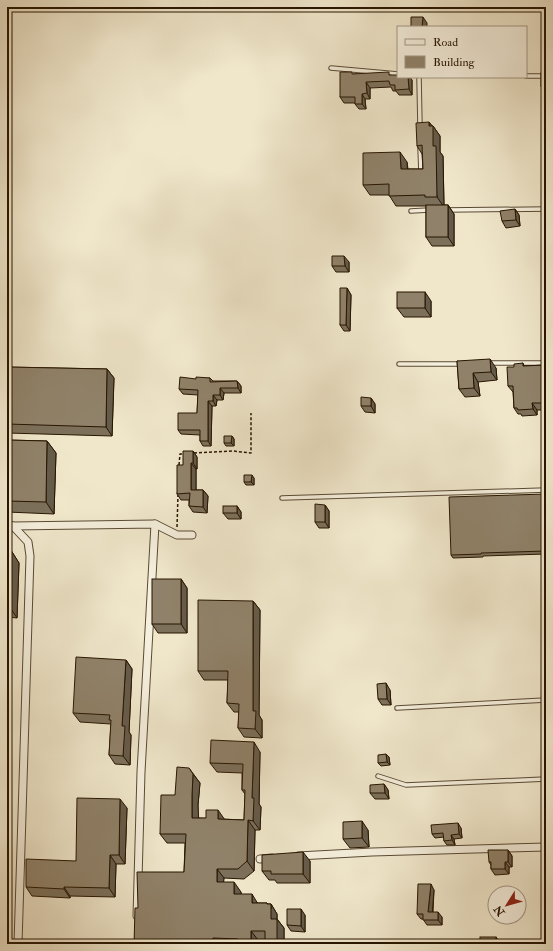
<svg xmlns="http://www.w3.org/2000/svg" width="553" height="951" font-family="'IM FELL Double Pica',serif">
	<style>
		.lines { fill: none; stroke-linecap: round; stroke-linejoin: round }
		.service-casing { stroke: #594a34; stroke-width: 5.5 }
		.minor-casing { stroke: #594a34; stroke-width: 9 }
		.path { stroke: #271501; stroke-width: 1.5; stroke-dasharray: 3 2; stroke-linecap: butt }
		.service { stroke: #f5efdd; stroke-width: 3.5 }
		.minor { stroke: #f5efdd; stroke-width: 7 }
		.wall { fill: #7c705b; stroke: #271501 }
		.shaded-wall { fill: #655b4a; stroke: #271501 }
		.building { fill: #90826a; stroke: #271501 }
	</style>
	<rect width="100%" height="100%" fill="#f0e7cb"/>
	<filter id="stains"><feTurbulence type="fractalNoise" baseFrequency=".005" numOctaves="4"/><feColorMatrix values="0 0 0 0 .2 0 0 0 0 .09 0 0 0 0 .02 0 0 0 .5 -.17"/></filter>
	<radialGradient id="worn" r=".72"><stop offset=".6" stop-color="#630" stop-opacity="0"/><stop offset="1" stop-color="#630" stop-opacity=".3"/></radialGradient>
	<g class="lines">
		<!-- service casing -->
		<g class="service-casing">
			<g id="service">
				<path d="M 331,68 L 398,74"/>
				<path d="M 526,76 L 546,76"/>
				<path d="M 419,77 L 420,127"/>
				<path d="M 420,147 L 421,173"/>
				<path d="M 447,210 L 546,209"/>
				<path d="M 411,211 L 429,210"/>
				<path d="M 489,363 L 546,363"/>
				<path d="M 399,364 L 461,364"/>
				<path d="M 282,498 L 546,490"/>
				<path d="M 397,708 L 546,700"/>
				<path d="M 378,776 L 406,785 L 546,779"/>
			</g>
		</g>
		<!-- minor casing -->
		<g class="minor-casing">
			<g id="minor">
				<path d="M 7,524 L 13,526 L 28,542 L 30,556 L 18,944"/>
				<path d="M 13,526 L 155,524 L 177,535 L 192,535"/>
				<path d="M 298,856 L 372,852 L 546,847"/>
				<path d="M 260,859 L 272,858"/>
				<path d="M 137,916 L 141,772 L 155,524"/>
			</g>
		</g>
		<!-- path -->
		<g class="path">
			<path d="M 194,453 L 233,451 L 251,453 L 251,413"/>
			<path d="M 179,465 L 180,454 L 184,454"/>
			<path d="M 177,527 L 178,495"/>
		</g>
		<!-- service -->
		<use href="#service" class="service"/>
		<!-- minor -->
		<use href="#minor" class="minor"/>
	</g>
	<!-- wall -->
	<g class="wall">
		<path d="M 546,73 L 546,92 L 545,92 L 541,86 Z"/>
		<path d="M 353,74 L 390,75 L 412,80 L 412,95 L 399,95 L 396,91 L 393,91 L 391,87 L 370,88 L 370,99 L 365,99 L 366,109 L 359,109 L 355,104 L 355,103 L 344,103 L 340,97 Z"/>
		<path d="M 429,122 L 432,126 L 433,126 L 440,136 L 440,152 L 443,156 L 444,205 L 448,205 L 454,214 L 454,246 L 432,246 L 426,237 L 426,206 L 396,206 L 389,195 L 370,195 L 363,185 L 407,162 L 408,169 L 423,169 L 422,154 L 417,146 Z"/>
		<path d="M 515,209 L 519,215 L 520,226 L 506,228 L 502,221 Z"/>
		<path d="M 349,262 L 349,272 L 336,272 L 332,266 Z"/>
		<path d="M 347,288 L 351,295 L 350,331 L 344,331 L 340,325 Z"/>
		<path d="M 431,301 L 431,317 L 404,317 L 397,308 Z"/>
		<path d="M 457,361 L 496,368 L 497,380 L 478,382 L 480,396 L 465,397 L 459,389 Z"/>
		<path d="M 523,363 L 524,366 L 546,365 L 546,410 L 537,410 L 537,415 L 522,416 L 521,414 L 518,414 L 514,408 L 513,392 L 508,386 L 514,367 Z"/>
		<path d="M 7,367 L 107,369 L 114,378 L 112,436 L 7,433 Z"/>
		<path d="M 210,378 L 213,381 L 237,381 L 241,386 L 241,393 L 224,393 L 223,400 L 217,400 L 216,406 L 212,406 L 211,446 L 203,446 L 200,441 L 200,435 L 181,434 L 178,430 L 197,413 L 198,395 L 183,394 L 179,389 L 196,379 Z"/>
		<path d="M 371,398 L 375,404 L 375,413 L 365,412 L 361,406 Z"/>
		<path d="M 232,436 L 234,439 L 234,446 L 226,446 L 224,443 Z"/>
		<path d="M 7,440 L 47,441 L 56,453 L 54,514 L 7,512 Z"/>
		<path d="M 193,451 L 197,457 L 197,469 L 196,469 L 196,490 L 203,490 L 208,496 L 207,513 L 193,512 L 189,506 L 189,500 L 181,500 L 177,494 L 183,465 Z"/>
		<path d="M 254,478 L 254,485 L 246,485 L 244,482 Z"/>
		<path d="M 546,494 L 546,554 L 483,556 L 483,557 L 453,558 L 451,555 Z"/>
		<path d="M 325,505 L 329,511 L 329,528 L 319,528 L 315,522 Z"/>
		<path d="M 237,506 L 241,512 L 241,519 L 228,519 L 223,513 Z"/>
		<path d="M 7,544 L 19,563 L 17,618 L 7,617 Z"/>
		<path d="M 181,579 L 187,588 L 187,633 L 158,633 L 152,624 Z"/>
		<path d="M 253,601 L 260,610 L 259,715 L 262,720 L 262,738 L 244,737 L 238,728 L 239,712 L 234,712 L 227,703 L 228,680 L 204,680 L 198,671 Z"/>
		<path d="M 126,660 L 132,669 L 129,732 L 131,735 L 130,765 L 115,764 L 109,755 L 111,724 L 80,722 L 73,713 Z"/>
		<path d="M 390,690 L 391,705 L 382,705 L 378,699 Z"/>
		<path d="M 260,752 L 259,804 L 261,807 L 260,830 L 255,830 L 254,871 L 244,879 L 224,878 L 223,882 L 241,892 L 241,894 L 258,903 L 267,903 L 268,904 L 271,904 L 277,914 L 277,919 L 284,928 L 284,944 L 265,944 L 265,940 L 258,940 L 258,944 L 134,944 L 138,908 L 184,872 L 185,843 L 167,843 L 160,834 L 175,795 L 189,768 L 200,783 L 198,805 L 198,818 L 244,820 L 245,794 L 242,790 L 242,773 L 217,772 L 210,763 Z"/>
		<path d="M 386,754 L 389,757 L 390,765 L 381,766 L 378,763 Z"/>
		<path d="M 384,784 L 388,790 L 389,799 L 375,799 L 370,793 Z"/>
		<path d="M 127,808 L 125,864 L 116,864 L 115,897 L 70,896 L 70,898 L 32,896 L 26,887 L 76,861 Z"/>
		<path d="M 461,828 L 462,838 L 454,839 L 455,845 L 447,845 L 444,841 L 444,837 L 435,838 L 432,834 Z"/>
		<path d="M 368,830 L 369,847 L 350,848 L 343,839 Z"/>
		<path d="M 508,850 L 512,856 L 512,867 L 509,867 L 509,874 L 495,875 L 491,869 L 491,865 L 489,862 Z"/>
		<path d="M 310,861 L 310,883 L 277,883 L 275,880 L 269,880 L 262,871 Z"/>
		<path d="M 434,890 L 433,912 L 442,917 L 442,925 L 427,925 L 423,919 L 421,919 L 417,914 Z"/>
		<path d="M 305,915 L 305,932 L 291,931 L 287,925 Z"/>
	</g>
	<!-- shaded-wall -->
	<g class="shaded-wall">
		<path d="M 423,17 L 427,23 L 427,27 L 422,27 Z"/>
		<path d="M 408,77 L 410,77 L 412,80 L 412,95 L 409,89 Z"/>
		<path d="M 366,82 L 370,88 L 370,99 L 367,93 Z"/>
		<path d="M 362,94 L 365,99 L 366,109 L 362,104 Z"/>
		<path d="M 429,122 L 433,127 L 433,126 L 440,136 L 440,152 L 443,156 L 444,207 L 437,197 Z"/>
		<path d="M 400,152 L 407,162 L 408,179 L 401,169 Z"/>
		<path d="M 448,205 L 454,214 L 454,246 L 448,237 Z"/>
		<path d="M 515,209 L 519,215 L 520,226 L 516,220 Z"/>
		<path d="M 344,256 L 349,262 L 349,272 L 345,266 Z"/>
		<path d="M 347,288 L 351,295 L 350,331 L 346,325 Z"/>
		<path d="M 425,292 L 431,301 L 431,317 L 425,308 Z"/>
		<path d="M 490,359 L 496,368 L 497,380 L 491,372 Z"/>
		<path d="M 107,369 L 114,378 L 112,436 L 106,427 Z"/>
		<path d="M 473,373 L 478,382 L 480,396 L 474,388 Z"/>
		<path d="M 237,381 L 241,386 L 241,393 L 238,388 Z"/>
		<path d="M 220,388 L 224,393 L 223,400 L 220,395 Z"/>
		<path d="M 213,395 L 217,400 L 216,406 L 213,401 Z"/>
		<path d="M 371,398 L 375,404 L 375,413 L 371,406 Z"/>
		<path d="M 208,401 L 212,406 L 211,446 L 208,441 Z"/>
		<path d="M 532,403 L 537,410 L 537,415 L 533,409 Z"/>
		<path d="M 232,436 L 234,439 L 234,446 L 231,443 Z"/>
		<path d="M 47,441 L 56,453 L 54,514 L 46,502 Z"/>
		<path d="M 193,451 L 197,457 L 197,469 L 193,463 Z"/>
		<path d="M 191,463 L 196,469 L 196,496 L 191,490 Z"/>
		<path d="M 252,475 L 254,478 L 254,485 L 251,482 Z"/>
		<path d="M 203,490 L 208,496 L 207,513 L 203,507 Z"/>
		<path d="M 325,505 L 329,511 L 329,528 L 325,522 Z"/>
		<path d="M 237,506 L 241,512 L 241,519 L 237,513 Z"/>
		<path d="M 7,544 L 19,563 L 17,618 L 9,606 Z"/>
		<path d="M 181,579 L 187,588 L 187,633 L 181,624 Z"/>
		<path d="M 253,601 L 260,610 L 259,715 L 262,720 L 262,738 L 255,729 L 253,711 Z"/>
		<path d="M 7,630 L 11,636 L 8,686 L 7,684 Z"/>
		<path d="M 126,660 L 132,669 L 129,732 L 131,735 L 130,765 L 123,756 L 122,726 Z"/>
		<path d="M 386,683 L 390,690 L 391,705 L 387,699 Z"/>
		<path d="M 254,742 L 260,752 L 259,804 L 261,807 L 260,830 L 253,821 L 252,798 Z"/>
		<path d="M 386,754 L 389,757 L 390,765 L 387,762 Z"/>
		<path d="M 193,774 L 200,783 L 198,805 L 199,827 L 192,818 L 192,795 Z"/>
		<path d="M 384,784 L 388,790 L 389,799 L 385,793 Z"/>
		<path d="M 120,799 L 127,808 L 125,864 L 119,855 Z"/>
		<path d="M 218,810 L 225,820 L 218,819 Z"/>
		<path d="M 248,820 L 255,830 L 254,871 L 247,861 Z"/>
		<path d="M 362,821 L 368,830 L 369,847 L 362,838 Z"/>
		<path d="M 458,823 L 461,828 L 462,838 L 459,834 Z"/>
		<path d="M 451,835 L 454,839 L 455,845 L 452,840 Z"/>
		<path d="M 508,850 L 512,856 L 512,867 L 508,862 Z"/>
		<path d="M 303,852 L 310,861 L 310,883 L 303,874 Z"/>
		<path d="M 110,855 L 116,864 L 115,897 L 109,888 Z"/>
		<path d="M 505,862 L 509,867 L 509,874 L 505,869 Z"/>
		<path d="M 217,869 L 224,878 L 223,892 L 217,882 Z"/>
		<path d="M 234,882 L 241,892 L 241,903 L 234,894 Z"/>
		<path d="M 431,884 L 434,890 L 432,917 L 428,912 Z"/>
		<path d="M 64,887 L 70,896 L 70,898 L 64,889 Z"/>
		<path d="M 252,894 L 258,904 L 252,903 Z"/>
		<path d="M 267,903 L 271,909 L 271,904 L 277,914 L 277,919 L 284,928 L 284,944 L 277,944 L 271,919 Z"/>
		<path d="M 301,909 L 305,915 L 305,932 L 301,926 Z"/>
		<path d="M 438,912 L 442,917 L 442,925 L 438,920 Z"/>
		<path d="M 251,931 L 258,940 L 258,944 L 251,944 Z"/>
		<path d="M 496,937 L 501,944 L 496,944 Z"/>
		<path d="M 213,938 L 218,944 L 213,944 Z"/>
	</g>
	<!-- building -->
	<g class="building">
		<path d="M 411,17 L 423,17 L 422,27 L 411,27 Z"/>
		<path d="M 340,72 L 352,72 L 352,74 L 389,72 L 389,75 L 398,75 L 398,77 L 408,77 L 409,89 L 395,90 L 395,85 L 390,85 L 389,81 L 366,82 L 367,93 L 362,94 L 362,104 L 355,104 L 355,97 L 340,97 Z"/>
		<rect x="541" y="73" width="5" height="13"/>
		<path d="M 429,122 L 429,126 L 433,126 L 433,146 L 436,146 L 437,197 L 425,197 L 425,195 L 389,196 L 389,184 L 363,185 L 363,153 L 400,152 L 401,169 L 423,169 L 422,145 L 417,146 L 416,123 Z"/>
		<rect x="426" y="205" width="22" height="32"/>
		<path d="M 515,209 L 516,220 L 502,221 L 500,211 Z"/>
		<path d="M 332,256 L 344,256 L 345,266 L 332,266 Z"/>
		<path d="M 340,288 L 347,288 L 346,325 L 340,325 Z"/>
		<rect x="397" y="292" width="28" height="16"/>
		<path d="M 490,359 L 491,372 L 473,373 L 474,388 L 459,389 L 457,361 Z"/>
		<path d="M 523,363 L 523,366 L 546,365 L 546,403 L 532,403 L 533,409 L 518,410 L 517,408 L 514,408 L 513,386 L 508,386 L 507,367 L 514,367 L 514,364 Z"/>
		<path d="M 7,367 L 107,369 L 106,427 L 7,424 Z"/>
		<path d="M 180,377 L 196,379 L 196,377 L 210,378 L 210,382 L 237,381 L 238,388 L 220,388 L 220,395 L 213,395 L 213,401 L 208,401 L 208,441 L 200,441 L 200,430 L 178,430 L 178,413 L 197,413 L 198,390 L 179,389 Z"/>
		<path d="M 361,397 L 371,398 L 371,406 L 361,406 Z"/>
		<path d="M 224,436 L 232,436 L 231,443 L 224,443 Z"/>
		<path d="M 7,440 L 47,441 L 46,502 L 7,501 Z"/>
		<path d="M 183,451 L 193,451 L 193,463 L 191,463 L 191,490 L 203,490 L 203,507 L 189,506 L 190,493 L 177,494 L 177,465 L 183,465 Z"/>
		<path d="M 244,475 L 252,475 L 251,482 L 244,482 Z"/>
		<path d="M 546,494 L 546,551 L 481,553 L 481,554 L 451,555 L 449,497 Z"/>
		<path d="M 315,504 L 325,505 L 325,522 L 315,522 Z"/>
		<rect x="223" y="506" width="14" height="7"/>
		<path d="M 7,545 L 10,551 L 9,606 L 7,606 Z"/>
		<rect x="152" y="579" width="29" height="45"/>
		<path d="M 198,600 L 253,601 L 253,711 L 256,711 L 255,729 L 238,728 L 239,704 L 227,703 L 228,671 L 198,671 Z"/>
		<path d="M 76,657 L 126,660 L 122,726 L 125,726 L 123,756 L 109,755 L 111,720 L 109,720 L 110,715 L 73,713 Z"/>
		<path d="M 386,683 L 387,699 L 378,699 L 377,684 Z"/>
		<path d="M 211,740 L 254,742 L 252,798 L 254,798 L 253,821 L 248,820 L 247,861 L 238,869 L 217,869 L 217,882 L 234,882 L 234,894 L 252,894 L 252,903 L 267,903 L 267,904 L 271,904 L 271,919 L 277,919 L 277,944 L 265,944 L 265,931 L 251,931 L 251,944 L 240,944 L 240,943 L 237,943 L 238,939 L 213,938 L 213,944 L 134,944 L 135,908 L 138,908 L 137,872 L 184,872 L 186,834 L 160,834 L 161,795 L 175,795 L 177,767 L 189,768 L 193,774 L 192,795 L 192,818 L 206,818 L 206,810 L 218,810 L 218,819 L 244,820 L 245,790 L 242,790 L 243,764 L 210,763 Z"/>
		<path d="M 386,754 L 387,762 L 378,763 L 378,755 Z"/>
		<path d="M 384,784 L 385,793 L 370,793 L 370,785 Z"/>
		<path d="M 77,798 L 120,799 L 119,855 L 110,855 L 109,888 L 64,887 L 64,889 L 26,887 L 26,859 L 76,861 Z"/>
		<path d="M 362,821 L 362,838 L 343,839 L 343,822 Z"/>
		<path d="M 458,823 L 459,834 L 451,835 L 452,840 L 444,841 L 443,833 L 432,834 L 431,825 Z"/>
		<path d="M 488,850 L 508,850 L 508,862 L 505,862 L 505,869 L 491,869 L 491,862 L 489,862 Z"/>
		<path d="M 303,852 L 303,874 L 271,874 L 271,871 L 262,871 L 262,855 Z"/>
		<path d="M 418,884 L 431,884 L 428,912 L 438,912 L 438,920 L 423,920 L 423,914 L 417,914 Z"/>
		<path d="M 287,909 L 301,909 L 301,926 L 287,925 Z"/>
		<rect x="480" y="937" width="16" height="7"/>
	</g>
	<!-- margin -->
	<rect width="553" height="951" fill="none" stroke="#f0e7cb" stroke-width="24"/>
	<rect x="8" y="8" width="537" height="935" fill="none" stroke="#271501" stroke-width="2"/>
	<rect x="12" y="12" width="529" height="927" fill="none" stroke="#271501"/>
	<!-- legend -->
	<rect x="397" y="26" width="130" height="52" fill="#f5efdd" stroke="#a39885"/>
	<rect x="405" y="39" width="20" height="6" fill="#f5efdd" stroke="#a39885"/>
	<text x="433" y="46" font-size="12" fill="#271501">Road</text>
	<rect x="405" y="56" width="20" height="12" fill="#90826a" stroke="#a39885"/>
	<text x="433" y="66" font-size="12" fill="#271501">Building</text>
	<!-- north arrow -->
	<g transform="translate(507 905) rotate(233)"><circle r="19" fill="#f5efdd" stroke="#a39885"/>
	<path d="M0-3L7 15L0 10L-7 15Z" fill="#8f2418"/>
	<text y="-6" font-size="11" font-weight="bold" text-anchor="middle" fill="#271501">N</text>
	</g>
	<rect width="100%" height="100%" filter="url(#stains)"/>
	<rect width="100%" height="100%" fill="url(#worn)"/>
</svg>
